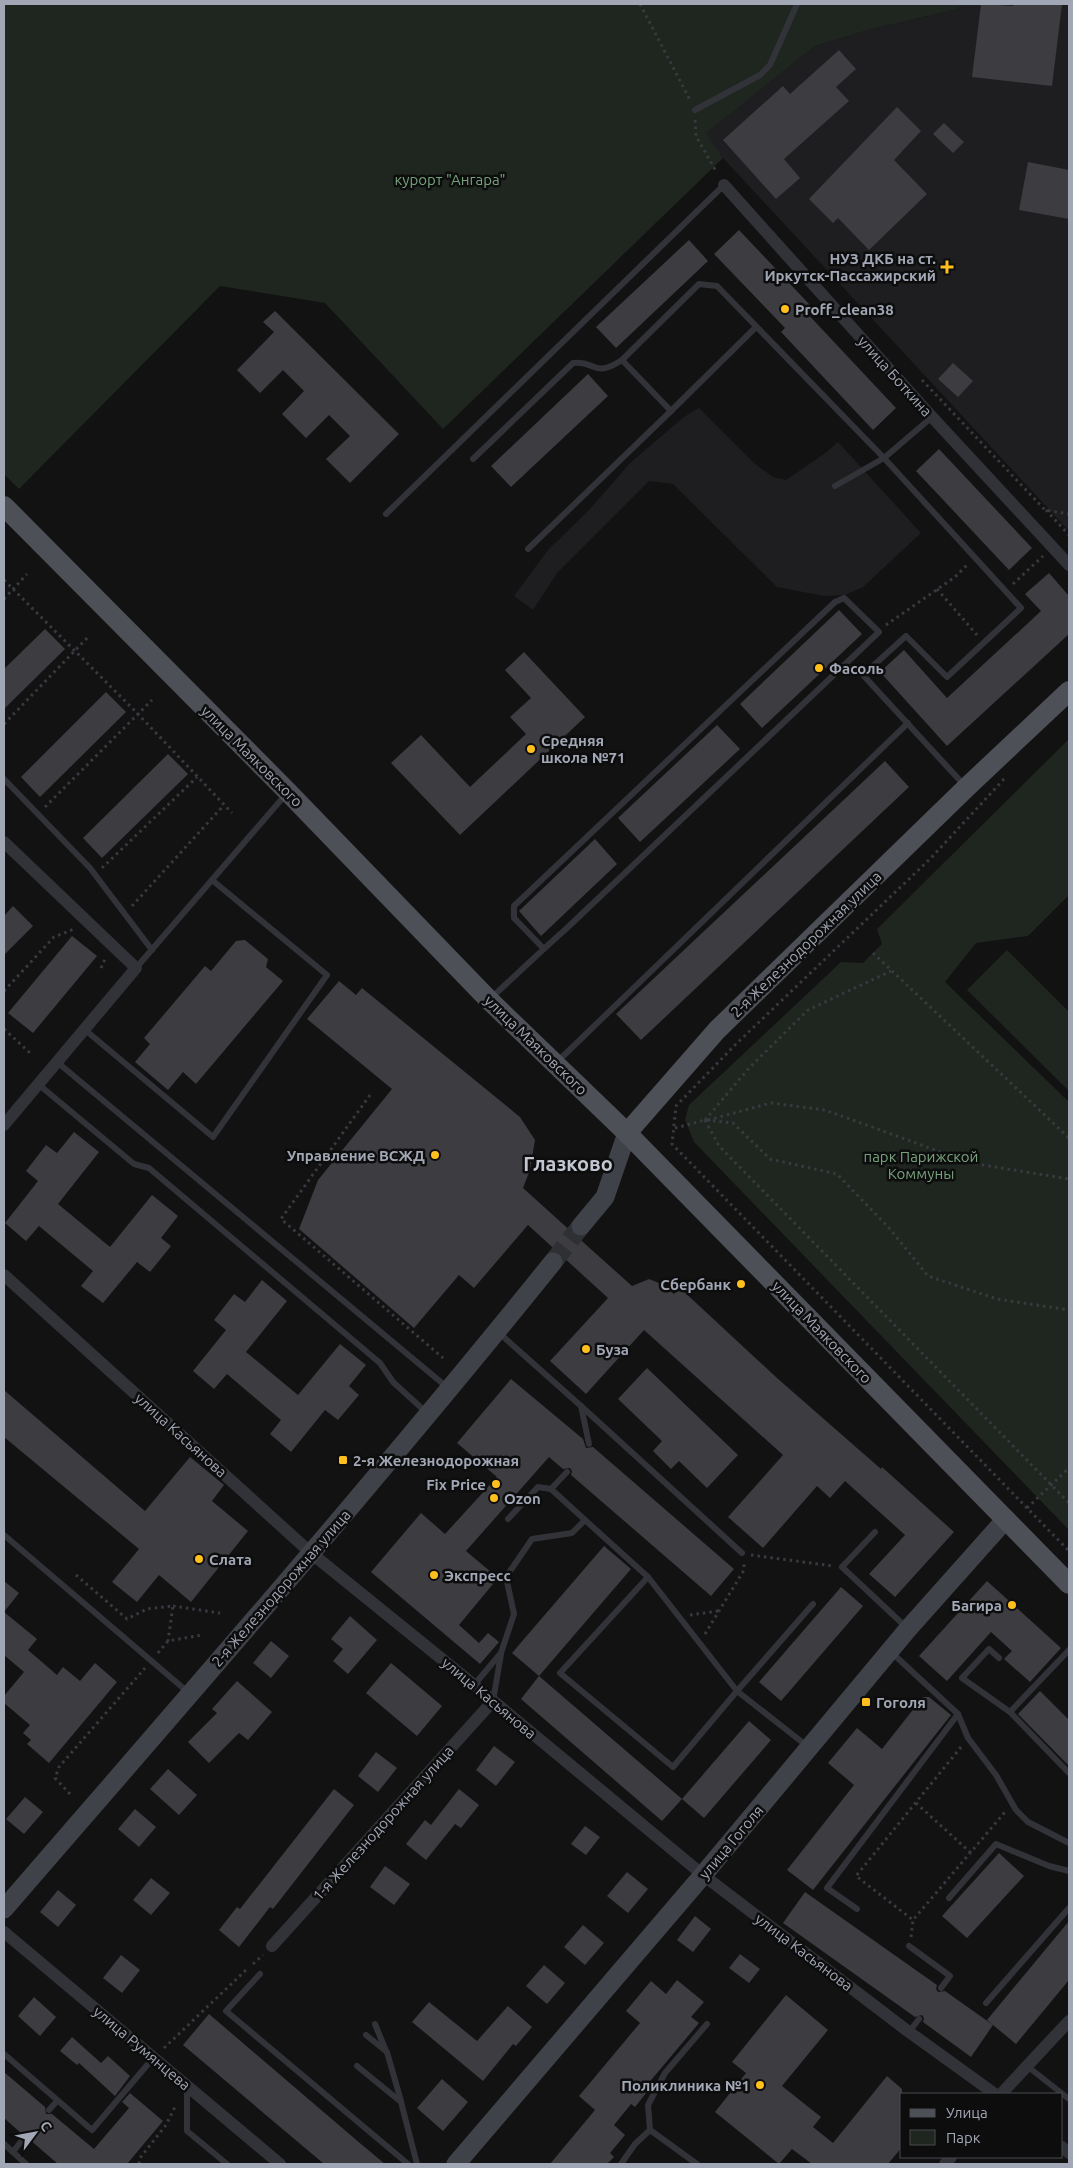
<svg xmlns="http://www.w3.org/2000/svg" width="1073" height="2168" font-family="Ubuntu,sans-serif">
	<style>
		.built { fill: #1e1e20 }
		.green { fill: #1e261f }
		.building { fill: #3c3c41 }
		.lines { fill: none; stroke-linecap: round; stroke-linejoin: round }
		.secondary-tunnel { stroke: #2f3033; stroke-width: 19; stroke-dasharray: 19 9; stroke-linecap: butt }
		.path { stroke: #383a40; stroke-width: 3; stroke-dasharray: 2.5 4; stroke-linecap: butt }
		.service { stroke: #323339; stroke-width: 6 }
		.minor { stroke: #323339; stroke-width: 12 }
		.secondary { stroke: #404249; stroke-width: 19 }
		.primary { stroke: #4e5058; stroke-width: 20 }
		.poi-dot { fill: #ffc01e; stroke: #0d0d0e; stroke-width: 2 }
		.labels { text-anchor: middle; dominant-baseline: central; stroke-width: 5; stroke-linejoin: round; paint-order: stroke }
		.park-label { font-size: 15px; fill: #77a27c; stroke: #0d0d0e }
		.poi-label { font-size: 15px; font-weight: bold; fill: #a2a7b5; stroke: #0d0d0e; text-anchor: start }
		.street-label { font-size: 15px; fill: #a2a7b5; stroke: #0d0d0e }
		.district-label { font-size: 20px; font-weight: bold; fill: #c3c6d1; stroke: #0d0d0e }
	</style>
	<rect width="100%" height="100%" fill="#121213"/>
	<!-- built -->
	<g class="built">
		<path d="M 962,4 L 1069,4 L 1069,531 L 723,158 L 705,133 L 815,46 L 868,30 L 958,9 Z"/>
		<path d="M 699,408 L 755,464 L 773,477 L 786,480 L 824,454 L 838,442 L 921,533 L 863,587 L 845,595 L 824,596 L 777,587 L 673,484 L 649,481 L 557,573 L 533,610 L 514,596 L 548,550 L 590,509 L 630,463 L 684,417 Z"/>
	</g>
	<!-- green -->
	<g class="green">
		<path d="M 4,4 L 962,4 L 958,9 L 868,30 L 815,46 L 706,133 L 723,158 L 443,429 L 325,303 L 220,286 L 19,489 L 4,474 Z"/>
		<path d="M 1069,739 L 1069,895 L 1028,936 L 976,943 L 945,982 L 1069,1102 L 1069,1530 L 694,1142 L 685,1120 L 689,1105 L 841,962 L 863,963 L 882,944 L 877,929 Z"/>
		<path d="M 1007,950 L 1069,1012 L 1069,1091 L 967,990 Z"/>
	</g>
	<!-- building -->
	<g class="building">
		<path d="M 981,4 L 1013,6 L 1014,4 L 1062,4 L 1052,86 L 972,77 Z"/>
		<path d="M 839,50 L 856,69 L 836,87 L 849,101 L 784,159 L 800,178 L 776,199 L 723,140 L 783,86 L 790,94 Z"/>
		<path d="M 897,107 L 921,131 L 894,160 L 927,194 L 869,250 L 838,218 L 833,223 L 809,199 Z"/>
		<path d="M 944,123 L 964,142 L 953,153 L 933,134 Z"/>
		<path d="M 1028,162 L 1069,170 L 1069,219 L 1019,210 Z"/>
		<path d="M 739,230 L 810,305 L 804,310 L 896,408 L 873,430 L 781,332 L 785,328 L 714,254 Z"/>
		<path d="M 689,240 L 708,261 L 616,348 L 596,327 Z"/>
		<path d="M 275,311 L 399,434 L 350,483 L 326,459 L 350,436 L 329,415 L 306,438 L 282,414 L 304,391 L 283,370 L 260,393 L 237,370 L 274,332 L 263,322 Z"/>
		<path d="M 953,363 L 973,381 L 958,397 L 938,379 Z"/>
		<path d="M 588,374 L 608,396 L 511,487 L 491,466 Z"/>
		<path d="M 939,449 L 1032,548 L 1009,570 L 916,471 Z"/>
		<path d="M 1049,573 L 1069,596 L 1069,634 L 947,746 L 880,672 L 904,650 L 947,698 L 1041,611 L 1025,594 Z"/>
		<path d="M 839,610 L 862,634 L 762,728 L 740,704 Z"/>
		<path d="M 45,629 L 65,649 L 4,709 L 4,669 Z"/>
		<path d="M 524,652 L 585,717 L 460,835 L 391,763 L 421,735 L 470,787 L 526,734 L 510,717 L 531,698 L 505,670 Z"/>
		<path d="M 106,692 L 126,712 L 40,797 L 21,777 Z"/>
		<path d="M 717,725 L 740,749 L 640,842 L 618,818 Z"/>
		<path d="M 168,754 L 188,774 L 102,858 L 83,838 Z"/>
		<path d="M 885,761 L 909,787 L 641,1040 L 616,1014 Z"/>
		<path d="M 595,839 L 617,864 L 541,936 L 519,911 Z"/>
		<path d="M 13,906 L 33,926 L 4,955 L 4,916 Z"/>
		<path d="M 72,936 L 97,956 L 33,1033 L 8,1013 Z"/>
		<path d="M 245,940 L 268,959 L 266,967 L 283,981 L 196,1084 L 183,1072 L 168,1090 L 135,1062 L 150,1044 L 144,1038 L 205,966 L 211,971 L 236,941 Z"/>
		<path d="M 339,981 L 356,995 L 362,988 L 520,1117 L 535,1140 L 530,1170 L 523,1188 L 574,1234 L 632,1286 L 649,1279 L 664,1285 L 674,1294 L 680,1288 L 777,1378 L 881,1469 L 882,1467 L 954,1532 L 895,1597 L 869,1574 L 905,1535 L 845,1481 L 830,1498 L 817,1486 L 763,1548 L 728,1517 L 783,1455 L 644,1330 L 586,1394 L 550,1361 L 608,1298 L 528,1225 L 474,1288 L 459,1275 L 414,1328 L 299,1229 L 318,1180 L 392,1089 L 307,1019 Z"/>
		<path d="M 74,1132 L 99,1152 L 58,1204 L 110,1247 L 152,1195 L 178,1216 L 161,1238 L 171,1246 L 150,1272 L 137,1262 L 103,1303 L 81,1286 L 93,1271 L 39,1226 L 26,1241 L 5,1223 L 38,1181 L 26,1171 L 46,1145 L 57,1153 Z"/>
		<path d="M 262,1280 L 287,1301 L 246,1352 L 298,1395 L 340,1344 L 366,1365 L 349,1386 L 359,1395 L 338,1420 L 325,1410 L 291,1452 L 270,1434 L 281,1420 L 227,1374 L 214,1389 L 193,1371 L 226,1330 L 214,1320 L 234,1294 L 245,1302 Z"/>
		<path d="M 647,1368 L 738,1455 L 707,1488 L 679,1461 L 671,1469 L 653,1451 L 662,1441 L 618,1399 Z"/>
		<path d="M 511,1379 L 583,1439 L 586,1448 L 593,1447 L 734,1569 L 711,1596 L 571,1475 L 572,1471 L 570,1468 L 563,1469 L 549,1457 L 466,1551 L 498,1578 L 459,1625 L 479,1643 L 488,1633 L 499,1642 L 480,1664 L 371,1572 L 421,1513 L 445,1534 L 497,1477 L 457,1443 Z"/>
		<path d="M 4,1390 L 145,1511 L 190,1457 L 224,1485 L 212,1501 L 248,1531 L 191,1602 L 159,1575 L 137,1602 L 112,1582 L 139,1549 L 4,1437 Z"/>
		<path d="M 604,1546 L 631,1569 L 539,1676 L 512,1653 Z"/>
		<path d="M 4,1581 L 19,1593 L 4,1612 L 37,1639 L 28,1650 L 57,1675 L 63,1667 L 80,1681 L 95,1663 L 117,1682 L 49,1763 L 27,1744 L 31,1740 L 23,1733 L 30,1725 L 4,1703 L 4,1696 L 24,1672 L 4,1655 Z"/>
		<path d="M 987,1581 L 1061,1648 L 1030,1682 L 1004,1659 L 1012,1651 L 991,1632 L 947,1681 L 919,1656 Z"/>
		<path d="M 841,1587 L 863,1606 L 781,1701 L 759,1682 Z"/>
		<path d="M 350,1616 L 377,1640 L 348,1674 L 333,1661 L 343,1649 L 331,1639 Z"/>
		<path d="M 271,1641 L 289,1656 L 271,1678 L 253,1663 Z"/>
		<path d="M 391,1663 L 442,1706 L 417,1736 L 366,1693 Z"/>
		<path d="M 539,1676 L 682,1799 L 662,1821 L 521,1699 Z"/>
		<path d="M 237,1681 L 272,1712 L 248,1740 L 239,1733 L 209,1763 L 188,1742 L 217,1713 L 212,1709 Z"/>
		<path d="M 1040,1691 L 1069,1720 L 1069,1766 L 1018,1714 Z"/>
		<path d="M 923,1697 L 929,1697 L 951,1715 L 813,1890 L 787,1870 L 854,1785 L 828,1763 L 857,1728 L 882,1749 Z"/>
		<path d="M 749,1721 L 771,1740 L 704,1818 L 682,1799 Z"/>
		<path d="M 494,1746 L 515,1762 L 496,1786 L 476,1770 Z"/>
		<path d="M 376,1752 L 397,1768 L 378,1792 L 358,1776 Z"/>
		<path d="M 168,1769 L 197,1795 L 179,1815 L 150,1789 Z"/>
		<path d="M 334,1789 L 354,1805 L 273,1909 L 270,1907 L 239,1947 L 219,1930 L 237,1907 L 240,1909 Z"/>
		<path d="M 459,1789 L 479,1805 L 461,1828 L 455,1824 L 426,1860 L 406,1844 L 425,1820 L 431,1825 Z"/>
		<path d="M 25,1797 L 43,1812 L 24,1834 L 6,1819 Z"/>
		<path d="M 135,1809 L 156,1827 L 139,1847 L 118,1829 Z"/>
		<path d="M 585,1826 L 600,1837 L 586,1855 L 571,1844 Z"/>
		<path d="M 999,1853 L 1024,1876 L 967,1938 L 942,1916 Z"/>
		<path d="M 385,1866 L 410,1884 L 394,1905 L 370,1887 Z"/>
		<path d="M 627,1872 L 648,1889 L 628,1913 L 607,1896 Z"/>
		<path d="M 151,1878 L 170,1893 L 151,1915 L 133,1900 Z"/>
		<path d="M 58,1890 L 76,1905 L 58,1927 L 40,1912 Z"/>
		<path d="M 805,1892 L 937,1985 L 936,1989 L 938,1992 L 945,1991 L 993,2025 L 987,2020 L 1069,1921 L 1069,1980 L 1016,2044 L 993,2025 L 971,2057 L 923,2022 L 924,2018 L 922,2015 L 915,2017 L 783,1923 Z"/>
		<path d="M 695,1916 L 711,1929 L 693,1952 L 677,1940 Z"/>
		<path d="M 583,1925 L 604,1943 L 585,1965 L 564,1947 Z"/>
		<path d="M 740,1954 L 760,1969 L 749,1983 L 729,1968 Z"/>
		<path d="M 121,1955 L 140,1970 L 122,1993 L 103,1978 Z"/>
		<path d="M 544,1965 L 565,1983 L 547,2004 L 526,1986 Z"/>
		<path d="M 677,1980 L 704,2002 L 691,2017 L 699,2023 L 647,2085 L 650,2088 L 635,2107 L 631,2104 L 614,2125 L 625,2135 L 610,2153 L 614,2157 L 607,2164 L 550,2164 L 595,2110 L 579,2096 L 640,2023 L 626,2011 L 651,1981 L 666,1994 Z"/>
		<path d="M 786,1995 L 828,2030 L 782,2086 L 821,2117 L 813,2127 L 833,2143 L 887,2076 L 902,2089 L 902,2147 L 888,2164 L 812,2164 L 792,2149 L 779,2164 L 715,2112 L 746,2073 L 732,2062 Z"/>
		<path d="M 34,1997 L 56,2017 L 40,2036 L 18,2016 Z"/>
		<path d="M 429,2002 L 477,2041 L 508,2006 L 532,2027 L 516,2046 L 513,2044 L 483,2081 L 412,2022 Z"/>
		<path d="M 209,2014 L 361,2144 L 385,2164 L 324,2164 L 183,2045 Z"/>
		<path d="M 72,2037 L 101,2063 L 108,2056 L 130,2076 L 115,2096 L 79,2063 L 77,2065 L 60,2051 Z"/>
		<path d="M 4,2072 L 45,2107 L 46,2114 L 52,2114 L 94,2149 L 129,2108 L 122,2102 L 130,2093 L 163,2121 L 127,2164 L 58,2164 L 29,2139 L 28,2132 L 21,2133 L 4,2118 Z"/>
		<path d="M 442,2079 L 468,2102 L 443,2131 L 417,2108 Z"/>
	</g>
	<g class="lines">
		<!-- secondary-tunnel -->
		<path class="secondary-tunnel" d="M 553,1262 L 581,1226"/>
		<!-- path -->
		<g class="path">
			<path d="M 640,4 L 690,100"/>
			<path d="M 695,120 L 696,136 L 717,173"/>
			<path d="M 922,380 L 1045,510 L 1069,514"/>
			<path d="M 1046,510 L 1069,535"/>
			<path d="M 4,580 L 138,714 L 232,813"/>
			<path d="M 1013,584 L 1043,556"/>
			<path d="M 937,589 L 977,635"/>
			<path d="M 4,599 L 27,574"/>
			<path d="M 886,625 L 955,577 L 967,565"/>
			<path d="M 4,724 L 89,636"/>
			<path d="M 1004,779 L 931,858 L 735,1045 L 676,1106 L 672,1144 L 1069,1551"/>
			<path d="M 45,807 L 152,700"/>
			<path d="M 102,868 L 197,777"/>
			<path d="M 132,906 L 224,805"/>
			<path d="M 873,953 L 1069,1138"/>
			<path d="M 101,968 L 106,957"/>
			<path d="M 4,991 L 54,937 L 74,929"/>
			<path d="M 4,1029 L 30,1053"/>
			<path d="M 370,1095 L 281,1219 L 443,1358"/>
			<path d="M 705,1120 L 719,1146 L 1069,1503"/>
			<path d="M 705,1120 L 749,1068 L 808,1010 L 891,971"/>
			<path d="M 708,1120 L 771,1103 L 825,1110 L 971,1163 L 1069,1179"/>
			<path d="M 675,1128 L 705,1120 L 733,1123 L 770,1159 L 837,1174 L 890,1229 L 928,1276 L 997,1299 L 1069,1310"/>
			<path d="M 1027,1508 L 1069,1468"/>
			<path d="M 751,1555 L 833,1566"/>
			<path d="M 76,1575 L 127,1619 L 147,1609 L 173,1606 L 168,1641"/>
			<path d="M 173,1606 L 220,1613"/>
			<path d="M 690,1615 L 718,1611"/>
			<path d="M 705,1634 L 744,1570 L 744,1564"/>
			<path d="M 158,1653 L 168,1641 L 202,1635"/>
			<path d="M 961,1747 L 856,1876 L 913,1920 L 1005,1812"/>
			<path d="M 70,1794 L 55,1778 L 59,1767 L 145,1668"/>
			<path d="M 916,1803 L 971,1853"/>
			<path d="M 911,1937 L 913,1920"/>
			<path d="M 253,1964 L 263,1955"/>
			<path d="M 164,2048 L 246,1970"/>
			<path d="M 139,2164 L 140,2158 L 166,2125 L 176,2105"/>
		</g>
		<!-- service -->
		<g class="service">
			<path d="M 695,110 L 760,75 L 770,65 L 797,4"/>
			<path d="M 622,360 L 671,411 L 756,327"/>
			<path d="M 932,417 L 884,458 L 1021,608 L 947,677 L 906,636 L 863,675 L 965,786"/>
			<path d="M 473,459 L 573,363 C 596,360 593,379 622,360 L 699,284 L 717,286 L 884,458 L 835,486"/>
			<path d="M 386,514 L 724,185"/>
			<path d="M 528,549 L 671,411"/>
			<path d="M 4,779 L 90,868 L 152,950"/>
			<path d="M 136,968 L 287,793"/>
			<path d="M 490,999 C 516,975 541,951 567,928 L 879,632 L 844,598 L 835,602 L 514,906 L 514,918 L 544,949"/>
			<path d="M 84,1029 L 213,1137 L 327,975 L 212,880"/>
			<path d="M 57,1062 L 448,1388"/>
			<path d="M 557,1062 L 908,723"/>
			<path d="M 38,1084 L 134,1164 L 149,1168 L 380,1363 L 393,1382 L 427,1413"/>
			<path d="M 498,1332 L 581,1406 L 589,1444"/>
			<path d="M 581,1406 L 742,1553"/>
			<path d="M 508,1519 L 538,1487 L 551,1489"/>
			<path d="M 585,1520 L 648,1577 L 737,1691 L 807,1746"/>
			<path d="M 875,1532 L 842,1567 L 907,1628"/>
			<path d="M 4,1535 L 189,1693"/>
			<path d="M 648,1577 L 560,1673 L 673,1767 L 737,1691 L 813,1604"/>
			<path d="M 999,1658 L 989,1649 L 962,1678 L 1010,1712 L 1069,1773"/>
			<path d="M 474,1685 L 501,1653 L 514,1614 L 506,1577 L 532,1539 L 572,1533 L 585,1520 L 551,1489 L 567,1472"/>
			<path d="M 493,1701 L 501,1654"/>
			<path d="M 1010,1712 L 1069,1650"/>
			<path d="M 958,1714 L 968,1738 L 996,1775 L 1016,1810 L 1028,1822 L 1069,1843"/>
			<path d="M 949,1898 L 996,1844 L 1049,1866 L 1069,1871"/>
			<path d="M 857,1909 L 827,1888 L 958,1714 L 891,1652"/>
			<path d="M 909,1946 L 950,1976 L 941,1988"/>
			<path d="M 260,1974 L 226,2011 L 408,2164"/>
			<path d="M 986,2003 L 1069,1908"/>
			<path d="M 375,2024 L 386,2051"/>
			<path d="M 909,2032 L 919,2019"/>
			<path d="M 366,2035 L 387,2052 L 401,2101"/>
			<path d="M 4,2054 L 92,2130 L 154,2057"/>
			<path d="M 357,2066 L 401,2102 L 417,2164"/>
			<path d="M 1027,2066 L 1069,2099"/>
			<path d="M 187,2086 L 187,2131 L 227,2164"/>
			<path d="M 49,2110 L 57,2101"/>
			<path d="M 650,2130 L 648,2105 L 665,2073 L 707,2024"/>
			<path d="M 4,2144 L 26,2164"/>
			<path d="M 13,2152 L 25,2136"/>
			<path d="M 621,2164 L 635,2144 L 650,2130 L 697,2164"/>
		</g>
		<!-- minor -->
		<g class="minor">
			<path d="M 724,185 L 932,417 L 1069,565"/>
			<path d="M 4,842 L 136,968 L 4,1125"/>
			<path d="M 4,1275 L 311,1553 L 474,1685 L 703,1875 L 909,2032 L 995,2094"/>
			<path d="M 4,1932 L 280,2164"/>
			<path d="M 272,1946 L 493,1701"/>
			<path d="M 1001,2094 L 1069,2021"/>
			<path d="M 1062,2147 L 1069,2153"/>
			<path d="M 945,2164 L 951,2157"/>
		</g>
		<!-- secondary -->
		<g class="secondary">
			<path d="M 581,1226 L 605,1197 L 627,1133"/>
			<path d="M 4,1909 C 189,1695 376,1482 553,1262"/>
			<path d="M 456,2164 L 703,1875 L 908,1629 L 1006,1519"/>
		</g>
		<!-- primary -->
		<g class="primary">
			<path d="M 4,506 L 288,792 L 489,1000 L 627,1133 L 1069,1584"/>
			<path d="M 627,1133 L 717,1030 L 967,787 L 1069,691"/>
		</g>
	</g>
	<!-- markers -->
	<g class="poi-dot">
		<path d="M944.5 259.5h5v5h5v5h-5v5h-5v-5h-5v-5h5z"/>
		<circle cx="785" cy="309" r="5"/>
		<circle cx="819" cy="668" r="5"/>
		<circle cx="531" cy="749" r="5"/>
		<circle cx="435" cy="1155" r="5"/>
		<circle cx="741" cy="1284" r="5"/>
		<circle cx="586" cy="1349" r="5"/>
		<rect x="338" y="1455" width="10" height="10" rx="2.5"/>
		<circle cx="496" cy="1484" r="5"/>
		<circle cx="494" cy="1498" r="5"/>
		<circle cx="199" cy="1559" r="5"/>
		<circle cx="434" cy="1575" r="5"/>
		<circle cx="1012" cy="1605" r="5"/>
		<rect x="861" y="1697" width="10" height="10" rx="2.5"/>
		<circle cx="760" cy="2085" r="5"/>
	</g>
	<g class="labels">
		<!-- park labels -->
		<g class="park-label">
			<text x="450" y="179">курорт "Ангара"</text>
			<text x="921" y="1156">парк Парижской<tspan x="921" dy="17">Коммуны</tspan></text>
		</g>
		<!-- poi labels -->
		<g class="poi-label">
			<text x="936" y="258" text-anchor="end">НУЗ ДКБ на ст.<tspan x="936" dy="17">Иркутск-Пассажирский</tspan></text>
			<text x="795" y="309">Proff_clean38</text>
			<text x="829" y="668">Фасоль</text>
			<text x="541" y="740">Средняя<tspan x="541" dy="17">школа №71</tspan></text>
			<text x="425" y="1155" text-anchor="end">Управление ВСЖД</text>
			<text x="731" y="1284" text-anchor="end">Сбербанк</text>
			<text x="596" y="1349">Буза</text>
			<text x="353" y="1460">2-я Железнодорожная</text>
			<text x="486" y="1484" text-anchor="end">Fix Price</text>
			<text x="504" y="1498">Ozon</text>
			<text x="209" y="1559">Слата</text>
			<text x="444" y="1575">Экспресс</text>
			<text x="1002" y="1605" text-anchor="end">Багира</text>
			<text x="876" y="1702">Гоголя</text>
			<text x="750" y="2085" text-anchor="end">Поликлиника №1</text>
		</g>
		<!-- street labels -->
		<g class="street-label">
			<text transform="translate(895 376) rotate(48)">улица Боткина</text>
			<text transform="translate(252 756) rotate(45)">улица Маяковского</text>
			<text transform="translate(806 944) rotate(-44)">2-я Железнодорожная улица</text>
			<text transform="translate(536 1045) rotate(44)">улица Маяковского</text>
			<text transform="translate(822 1332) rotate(46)">улица Маяковского</text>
			<text transform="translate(181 1435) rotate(42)">улица Касьянова</text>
			<text transform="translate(281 1588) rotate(-49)">2-я Железнодорожная улица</text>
			<text transform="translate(489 1698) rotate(40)">улица Касьянова</text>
			<text transform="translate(383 1823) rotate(-48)">1-я Железнодорожная улица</text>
			<text transform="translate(731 1842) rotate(-50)">улица Гоголя</text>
			<text transform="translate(804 1952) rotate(37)">улица Касьянова</text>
			<text transform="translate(142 2048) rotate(40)">улица Румянцева</text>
		</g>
		<!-- district labels -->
		<g class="district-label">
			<text x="568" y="1163">Глазково</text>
		</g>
	</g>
	<!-- border -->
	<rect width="1073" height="2168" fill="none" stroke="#a2a7b5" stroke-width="10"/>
	<!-- legend -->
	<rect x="900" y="2093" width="162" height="65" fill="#0d0d0e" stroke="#494b51"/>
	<rect x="910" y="2109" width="25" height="8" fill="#4e5058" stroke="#494b51"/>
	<text x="946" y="2118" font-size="15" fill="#a2a7b5">Улица</text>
	<rect x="910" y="2130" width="25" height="15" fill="#1e261f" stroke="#494b51"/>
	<text x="946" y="2143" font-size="15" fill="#a2a7b5">Парк</text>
	<!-- north arrow -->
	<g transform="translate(35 2133) rotate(58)" stroke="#0d0d0e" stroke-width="4" paint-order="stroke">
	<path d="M0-4L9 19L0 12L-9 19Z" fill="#a2a7b5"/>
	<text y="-8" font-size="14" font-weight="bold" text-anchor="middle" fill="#a2a7b5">С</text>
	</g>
</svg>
